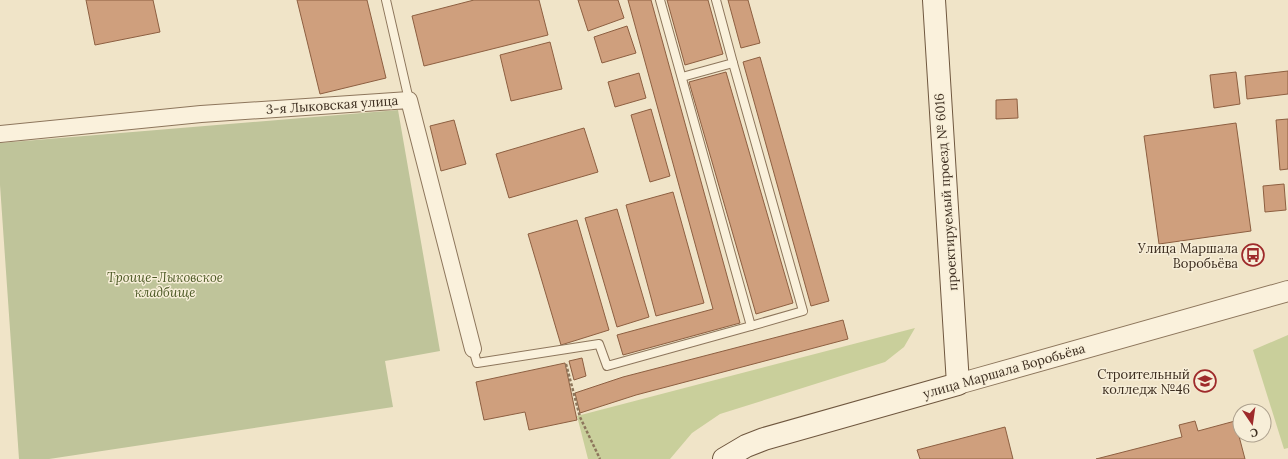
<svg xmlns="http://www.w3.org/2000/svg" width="1288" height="459" font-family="Lora,serif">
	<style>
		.green { fill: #c9cf9b }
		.cemetery { fill: #bfc49a }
		.building { fill: #cf9f7d; stroke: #8d5f41 }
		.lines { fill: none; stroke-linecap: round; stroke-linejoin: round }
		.service-casing { stroke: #8d765c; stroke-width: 10 }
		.minor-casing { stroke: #8d765c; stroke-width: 18 }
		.tertiary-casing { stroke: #8d765c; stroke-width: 22 }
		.secondary-casing { stroke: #6f573f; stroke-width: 24 }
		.path { stroke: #8d765c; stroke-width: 2.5; stroke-dasharray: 3 2; stroke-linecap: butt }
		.service { stroke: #faf1dc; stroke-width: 8 }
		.minor { stroke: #faf1dc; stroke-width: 16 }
		.tertiary { stroke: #faf1dc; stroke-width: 20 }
		.secondary { stroke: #faf1dc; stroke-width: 22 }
		.labels { text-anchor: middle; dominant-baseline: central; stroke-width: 3; stroke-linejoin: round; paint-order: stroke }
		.street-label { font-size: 13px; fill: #3d2e20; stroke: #f7eed8 }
		.poi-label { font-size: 13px; fill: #3d2e20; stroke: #f7eed8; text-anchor: end }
		.park-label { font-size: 13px; font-style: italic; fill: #4d5a26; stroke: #f7eed8 }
	</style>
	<rect width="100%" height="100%" fill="#f0e4c8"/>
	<!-- green -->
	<g class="green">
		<path d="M 915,328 L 904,347 L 885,362 L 720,414 L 692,433 L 670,459 L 588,459 L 577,416 Z"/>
		<path d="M 1288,335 L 1288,448 L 1284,449 L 1253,350 Z"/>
	</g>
	<!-- cemetery -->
	<path class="cemetery" d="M 398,110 L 440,351 L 385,361 L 393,407 L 49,459 L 19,459 L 0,185 L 0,143 Z"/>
	<!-- building -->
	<g class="building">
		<path d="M 86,0 L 153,0 L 160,32 L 95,45 Z"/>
		<path d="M 297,0 L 367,0 L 386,78 L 320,94 Z"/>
		<path d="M 474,0 L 539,0 L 548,35 L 424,66 L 412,16 Z"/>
		<path d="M 578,0 L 618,0 L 624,18 L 588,31 Z"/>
		<path d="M 628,0 L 651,0 L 740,323 L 623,355 L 617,335 L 713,309 Z"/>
		<path d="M 667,0 L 708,0 L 723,54 L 685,65 Z"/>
		<path d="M 728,0 L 748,0 L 760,43 L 741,48 Z"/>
		<path d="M 627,26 L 636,53 L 602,63 L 594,37 Z"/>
		<path d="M 550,42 L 562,89 L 511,101 L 500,55 Z"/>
		<path d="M 760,57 L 829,301 L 811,306 L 743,62 Z"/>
		<path d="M 1288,71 L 1288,94 L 1247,99 L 1245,76 Z"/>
		<path d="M 726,72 L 793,303 L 756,314 L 689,82 Z"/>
		<path d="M 1236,72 L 1240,104 L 1214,108 L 1210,75 Z"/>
		<path d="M 639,73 L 646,98 L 615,107 L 608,82 Z"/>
		<path d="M 1017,99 L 1018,118 L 996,119 L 996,100 Z"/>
		<path d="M 651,109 L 670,176 L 650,182 L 631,115 Z"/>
		<path d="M 1288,119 L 1288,169 L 1280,170 L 1276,120 Z"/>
		<path d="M 454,120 L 466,164 L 441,171 L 430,126 Z"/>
		<path d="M 1236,123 L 1251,231 L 1159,244 L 1144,136 Z"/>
		<path d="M 584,128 L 598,172 L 509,198 L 496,154 Z"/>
		<path d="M 1284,184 L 1286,210 L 1265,212 L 1263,186 Z"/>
		<path d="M 673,192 L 704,303 L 656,316 L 626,205 Z"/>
		<path d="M 617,209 L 649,317 L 617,327 L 585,218 Z"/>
		<path d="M 577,220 L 609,330 L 561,345 L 528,234 Z"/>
		<path d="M 843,320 L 848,339 L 636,395 L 580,413 L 575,393 L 623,377 Z"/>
		<path d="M 582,358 L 586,376 L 574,380 L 569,361 Z"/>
		<path d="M 565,363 L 577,420 L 529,430 L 525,412 L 484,420 L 476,382 Z"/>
		<path d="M 1195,421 L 1198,431 L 1235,421 L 1245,459 L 1096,459 L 1182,437 L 1179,425 Z"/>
		<path d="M 1005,427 L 1013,459 L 920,459 L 917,450 Z"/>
	</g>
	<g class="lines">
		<!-- service casing -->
		<g class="service-casing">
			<g id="service">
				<path d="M 386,0 L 409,100"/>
				<path d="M 733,63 L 803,311 L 751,326"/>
				<path d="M 682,77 L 733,63 L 716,0"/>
				<path d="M 473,349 L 477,363 L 599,344 L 607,366 L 751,326 L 660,0"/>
			</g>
		</g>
		<!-- minor casing -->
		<g class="minor-casing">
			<path id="minor" d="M 0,134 L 201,114 L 409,100 L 473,349"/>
		</g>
		<!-- tertiary casing -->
		<g class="tertiary-casing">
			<path id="tertiary" d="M 958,384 L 1288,291"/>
		</g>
		<!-- secondary casing -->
		<g class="secondary-casing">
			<path id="secondary" d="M 724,459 L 746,446 L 764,439 L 958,384 L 934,0"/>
		</g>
		<!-- path -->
		<path class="path" d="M 566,364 L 580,417 L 600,459"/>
		<!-- service -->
		<use href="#service" class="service"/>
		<!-- minor -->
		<use href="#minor" class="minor"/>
		<!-- tertiary -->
		<use href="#tertiary" class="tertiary"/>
		<!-- secondary -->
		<use href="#secondary" class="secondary"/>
	</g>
	<!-- icons -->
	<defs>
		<g id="bus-ring" transform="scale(1.15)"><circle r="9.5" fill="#f7eed8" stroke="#9e2a2b" stroke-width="1.5"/><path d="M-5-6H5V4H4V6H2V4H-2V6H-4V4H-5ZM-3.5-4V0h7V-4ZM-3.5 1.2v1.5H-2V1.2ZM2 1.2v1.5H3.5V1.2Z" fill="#9e2a2b"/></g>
		<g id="university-ring" transform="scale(1.15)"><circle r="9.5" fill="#f7eed8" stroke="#9e2a2b" stroke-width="1.5"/><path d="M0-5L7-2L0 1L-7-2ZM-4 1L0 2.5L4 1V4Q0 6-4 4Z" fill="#9e2a2b"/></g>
	</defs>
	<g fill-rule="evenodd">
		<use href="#bus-ring" x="1253" y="255"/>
		<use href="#university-ring" x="1205" y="381"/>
	</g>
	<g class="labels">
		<!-- street labels -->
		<g class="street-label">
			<text transform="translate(332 105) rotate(-4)">3-я Лыковская улица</text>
			<text transform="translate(946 192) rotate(-94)">проектируемый проезд № 6016</text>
			<text transform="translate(1004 371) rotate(-16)">улица Маршала Воробьёва</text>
		</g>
		<!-- poi labels -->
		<g class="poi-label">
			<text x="1238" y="248">Улица Маршала<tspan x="1238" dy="15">Воробьёва</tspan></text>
			<text x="1190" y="374">Строительный<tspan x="1190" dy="15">колледж №46</tspan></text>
		</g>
		<!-- park labels -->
		<g class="park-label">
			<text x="165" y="277">Троице-Лыковское<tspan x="165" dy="15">кладбище</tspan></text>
		</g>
	</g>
	<!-- north arrow -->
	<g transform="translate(1252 423) rotate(167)"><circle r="19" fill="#f7eed8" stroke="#ada18e"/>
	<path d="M0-3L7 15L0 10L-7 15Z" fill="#9e2a2b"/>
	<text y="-6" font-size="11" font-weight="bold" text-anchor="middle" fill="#3d2e20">С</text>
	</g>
</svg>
